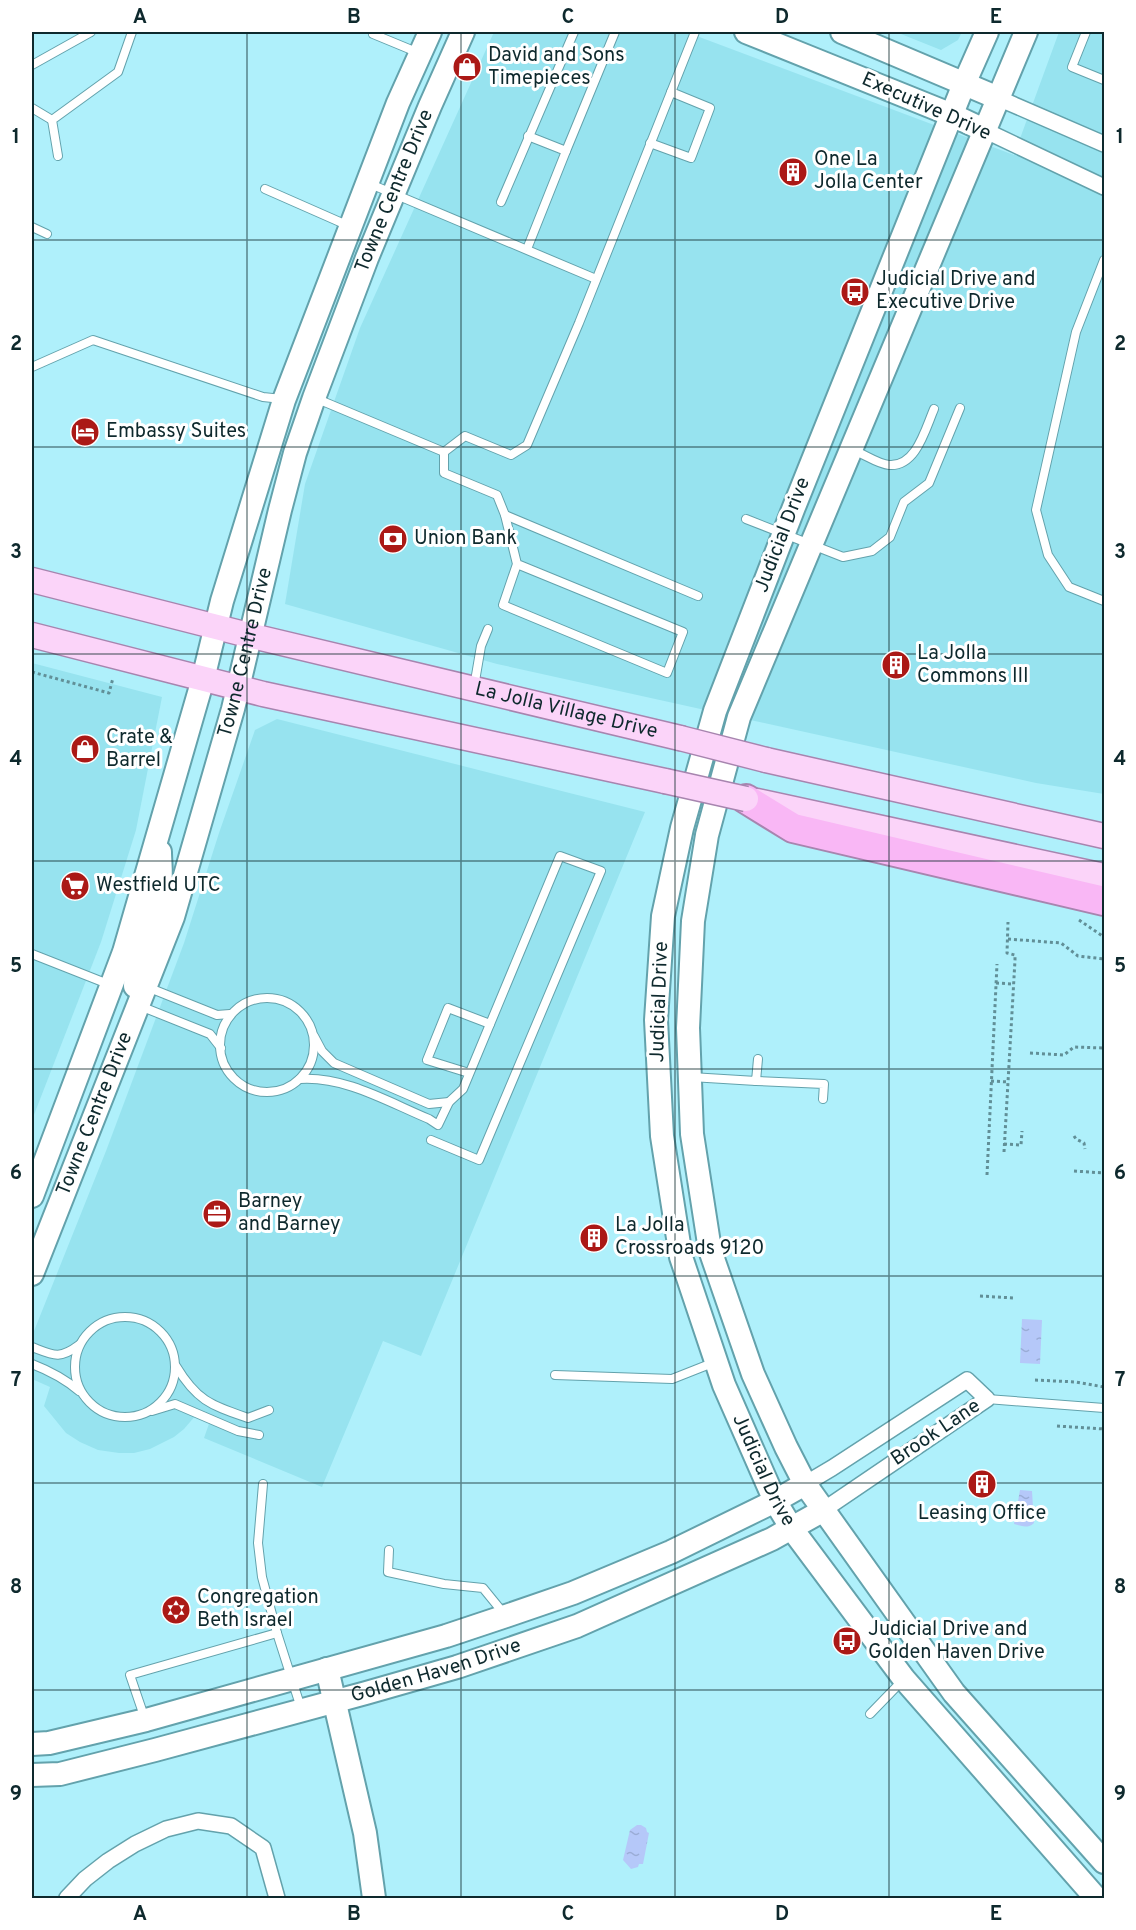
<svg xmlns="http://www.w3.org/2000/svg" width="1136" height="1930" font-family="Overpass,sans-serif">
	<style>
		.built { fill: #97e3ef }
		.water { fill: url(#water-ripples) }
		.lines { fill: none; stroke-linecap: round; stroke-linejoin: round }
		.lane-casing { stroke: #63a2ac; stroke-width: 10 }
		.street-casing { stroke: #63a2ac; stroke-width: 18 }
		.secondary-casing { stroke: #63a2ac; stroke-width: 26 }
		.primary-casing { stroke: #a785af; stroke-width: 27 }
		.highway-casing { stroke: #a785af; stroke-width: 32 }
		.path { stroke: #618f97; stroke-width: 3; stroke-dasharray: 3 3; stroke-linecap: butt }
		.lane { stroke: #fff; stroke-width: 8 }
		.street { stroke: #fff; stroke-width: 15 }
		.secondary { stroke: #fff; stroke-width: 22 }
		.primary { stroke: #fbd4f9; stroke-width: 24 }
		.highway { stroke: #f9b7f5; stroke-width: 28 }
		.primary-bridge-casing { stroke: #a785af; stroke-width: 27; stroke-linecap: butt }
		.primary-bridge { stroke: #fbd4f9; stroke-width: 24 }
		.grid { fill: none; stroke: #0e292d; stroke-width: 1.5; stroke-opacity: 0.55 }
		.labels { text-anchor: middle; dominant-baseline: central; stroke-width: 6; stroke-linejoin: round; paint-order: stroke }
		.poi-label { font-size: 20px; fill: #0e292d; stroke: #fff; text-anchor: start }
		.street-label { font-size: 20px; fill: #0e292d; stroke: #fff }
		.neatline { fill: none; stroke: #0e292d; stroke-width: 2 }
		.grid-label { font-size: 20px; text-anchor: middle; font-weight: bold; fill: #0e292d }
	</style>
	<defs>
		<pattern id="water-ripples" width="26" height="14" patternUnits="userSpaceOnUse" patternTransform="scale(1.5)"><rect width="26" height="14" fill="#b5c8f9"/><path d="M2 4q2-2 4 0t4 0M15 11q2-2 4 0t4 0" fill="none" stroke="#9aacd6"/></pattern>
	</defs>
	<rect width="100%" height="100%" fill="#aff0fb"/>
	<!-- built -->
	<g class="built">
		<path d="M 494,32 L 686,32 L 1014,155 L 1059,32 L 1104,32 L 1104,794 L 1036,783 L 497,664 L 285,604 L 305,484 L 360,328 Z"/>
		<path d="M 896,32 L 962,32 L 958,40 L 941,50 Z"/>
		<path d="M 32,663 L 162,697 L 136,830 L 101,942 L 32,1120 Z"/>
		<path d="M 277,719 L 645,812 L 421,1356 L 383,1341 L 322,1487 L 204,1438 L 210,1421 L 196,1415 L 184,1429 L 174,1437 L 150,1449 L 134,1453 L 119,1453 L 98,1450 L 80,1442 L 66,1433 L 44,1406 L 50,1387 L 32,1379 L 32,1336 L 106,1151 L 184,943 L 219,833 L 255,730 Z"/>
	</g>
	<!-- water -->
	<g class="water">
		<path d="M 1022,1319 L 1042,1320 L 1040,1364 L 1020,1363 Z"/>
		<path d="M 1020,1490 L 1032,1491 L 1034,1523 C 1028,1529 1021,1526 1014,1524 Z"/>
		<path d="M 637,1825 L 641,1825 L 646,1828 L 647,1832 L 649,1833 L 643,1864 L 639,1864 L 638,1867 L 631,1869 L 623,1860 L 630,1830 Z"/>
	</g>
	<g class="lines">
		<!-- lane casing -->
		<g class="lane-casing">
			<g id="lane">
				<path d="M 1086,32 L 1072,67 L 1104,80"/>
				<path d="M 373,34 L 419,53"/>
				<path d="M 32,65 L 91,32"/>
				<path d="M 32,108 L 52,120"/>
				<path d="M 650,143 L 691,158 L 710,108 L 671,92"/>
				<path d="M 566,151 L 615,32"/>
				<path d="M 58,156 L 52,120 L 118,72 L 132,32"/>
				<path d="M 368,183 L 596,279"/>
				<path d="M 265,189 L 349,226"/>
				<path d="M 501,202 L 574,32"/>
				<path d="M 32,227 L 47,234"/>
				<path d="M 527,249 L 566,151 L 528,136"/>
				<path d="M 1104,260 L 1076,332 L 1036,510 L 1048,555 L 1069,587 L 1104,601"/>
				<path d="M 32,367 L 93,340 L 263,397 L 282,399"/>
				<path d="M 315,398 L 444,452 L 444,473 L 497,495 L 505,515 L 698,596"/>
				<path d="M 853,450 C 864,454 878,464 889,465 C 916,467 925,430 934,409"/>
				<path d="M 444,452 L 465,436 L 511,455 L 527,445 L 579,323 L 695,32"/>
				<path d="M 505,515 L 517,564 L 503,605 L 667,673 L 683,632 L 517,564"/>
				<path d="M 746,519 L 843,557 L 872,551 L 890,537 L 904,502 L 929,483 L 960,408"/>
				<path d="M 474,687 L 481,646 L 488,629"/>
				<path d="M 32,954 L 108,984"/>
				<path d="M 147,987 L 217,1015 L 230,1014"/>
				<circle cx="267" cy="1045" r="47"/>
				<path d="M 140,1006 L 210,1034 L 221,1048"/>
				<path d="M 314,1036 L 322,1051 L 334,1063 L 429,1104 L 449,1102"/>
				<path d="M 469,1073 L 427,1060 L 448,1008 L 490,1024"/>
				<path d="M 691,1077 L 756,1081 L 758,1059"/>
				<path d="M 300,1079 C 345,1076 388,1102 429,1119 L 438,1125 L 449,1102 L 463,1089 L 560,856 L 601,871 L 479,1160 L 431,1140"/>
				<path d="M 756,1081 L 824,1084 L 823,1099"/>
				<circle cx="125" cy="1367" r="50"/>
				<path d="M 32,1347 C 53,1355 59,1360 79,1345"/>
				<path d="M 32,1364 C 50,1371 64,1378 79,1391"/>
				<path d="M 176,1366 C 197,1401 211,1405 248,1418 L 269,1410"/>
				<path d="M 555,1375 L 672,1379 L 715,1362"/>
				<path d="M 987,1399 L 1104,1408"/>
				<path d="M 152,1411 L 175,1404 L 238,1431 L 259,1435"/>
				<path d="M 263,1484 L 258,1543 L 262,1577 L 277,1633 L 301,1708"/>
				<path d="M 389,1550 L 388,1572 L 444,1584 L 483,1588 L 505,1615"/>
				<path d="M 870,1714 L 903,1680"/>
				<path d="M 145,1719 L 130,1675 L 277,1633"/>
			</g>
		</g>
		<!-- street casing -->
		<g class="street-casing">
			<g id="street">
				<path d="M 998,98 L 1104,144"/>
				<path d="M 984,130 L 1104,187"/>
				<path d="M 805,1484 L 832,1468 L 967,1380 L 987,1399 L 822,1511"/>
				<path d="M 67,1898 L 85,1879 L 108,1861 L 135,1844 L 166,1829 L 198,1821 L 231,1826 L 263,1848 L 277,1898"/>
			</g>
		</g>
		<!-- secondary casing -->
		<g class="secondary-casing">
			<g id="secondary">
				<path d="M 746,32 L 952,115 L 984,130"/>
				<path d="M 842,32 L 998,98"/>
				<path id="s1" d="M 987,32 L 964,84 L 794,507 L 715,711 L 682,828 L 663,916 L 656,1020 L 662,1136 L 681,1257 L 724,1385 L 775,1501 L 792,1529 L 904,1679 L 1096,1898"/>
				<path d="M 1026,32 L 739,717 L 707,835 L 693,921 L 688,1028 L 692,1134 L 710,1250 L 753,1374 L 786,1447 L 805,1484 L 954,1693 L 1104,1862"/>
				<path d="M 135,986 C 135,952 154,919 160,885 C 162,874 160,862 160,852"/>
				<path d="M 32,1196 L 124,952 L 203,679 L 222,601 L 284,400 L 398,103 L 430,32"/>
				<path id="s2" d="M 32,1274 L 173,917 L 233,709 L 280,510 L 295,453 L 314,398 L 367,258 L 430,106 L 463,32"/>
				<path d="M 327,1669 L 365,1833 L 374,1898"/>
				<path d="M 32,1744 L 49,1743 L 146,1720 L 446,1636 L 506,1616 L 573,1593 L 671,1552 L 775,1501 L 805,1484"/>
				<path id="s3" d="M 32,1775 L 60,1774 L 155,1750 L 366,1693 L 457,1667 L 577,1626 L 772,1539 L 822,1511"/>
			</g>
		</g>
		<!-- primary casing -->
		<g class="primary-casing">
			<g id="primary">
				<path id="s4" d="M 32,580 L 252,636 L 680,738"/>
				<path d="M 32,635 L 263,694 L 665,781"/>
				<path d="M 766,760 L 1104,836"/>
				<path d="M 757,801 L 1104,876"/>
			</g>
		</g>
		<!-- highway casing -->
		<g class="highway-casing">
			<path id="highway" d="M 746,799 L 793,828 L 1104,901"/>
		</g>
		<!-- path -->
		<g class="path">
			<path d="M 32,672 L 109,693 L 113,678"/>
			<path d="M 1079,920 L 1104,937"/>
			<path d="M 1008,939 L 1061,943 L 1078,956 L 1104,959"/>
			<path d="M 996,983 L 1013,984"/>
			<path d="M 1030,1053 L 1064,1055 L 1074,1047 L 1104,1048"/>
			<path d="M 991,1081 L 1009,1082"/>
			<path d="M 1074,1136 L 1076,1139 L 1084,1143 L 1085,1149"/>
			<path d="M 1004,1144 L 1021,1145 L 1022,1131"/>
			<path d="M 1004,1152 L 1015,960 L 1015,955 L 1007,953 L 1008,922"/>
			<path d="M 1074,1171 L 1104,1173"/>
			<path d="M 987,1175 L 997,964"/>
			<path d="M 980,1296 L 1014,1298"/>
			<path d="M 1035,1380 L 1076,1382 L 1104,1387"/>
			<path d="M 1057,1426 L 1104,1429"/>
		</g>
		<!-- lane -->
		<use href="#lane" class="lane"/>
		<!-- street -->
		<use href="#street" class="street"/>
		<!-- secondary -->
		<use href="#secondary" class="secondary"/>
		<!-- primary -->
		<use href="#primary" class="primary"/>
		<!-- highway -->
		<use href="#highway" class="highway"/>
		<!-- primary-bridge casing -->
		<g class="primary-bridge-casing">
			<g id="primary-bridge">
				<path d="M 680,738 L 766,760"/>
				<path d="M 665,781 L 746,799"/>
			</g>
		</g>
		<!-- primary-bridge -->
		<use href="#primary-bridge" class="primary-bridge"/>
	</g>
	<!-- grid -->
	<path class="grid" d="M 247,32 L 247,1898M 461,32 L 461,1898M 675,32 L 675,1898M 889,32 L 889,1898M 32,240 L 1104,240M 32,447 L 1104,447M 32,654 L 1104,654M 32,861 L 1104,861M 32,1069 L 1104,1069M 32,1276 L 1104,1276M 32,1483 L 1104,1483M 32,1690 L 1104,1690"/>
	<!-- icons -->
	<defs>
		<g id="shop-disc" transform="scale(1.5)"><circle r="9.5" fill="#ab1916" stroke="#fff"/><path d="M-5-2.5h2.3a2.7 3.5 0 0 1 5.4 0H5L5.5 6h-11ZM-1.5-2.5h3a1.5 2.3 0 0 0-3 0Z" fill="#fff"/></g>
		<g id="building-disc" transform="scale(1.5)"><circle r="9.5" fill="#ab1916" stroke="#fff"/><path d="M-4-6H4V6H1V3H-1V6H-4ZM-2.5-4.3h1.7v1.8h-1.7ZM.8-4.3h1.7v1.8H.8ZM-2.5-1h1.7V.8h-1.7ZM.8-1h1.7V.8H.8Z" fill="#fff"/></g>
		<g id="bus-disc" transform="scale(1.5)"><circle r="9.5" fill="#ab1916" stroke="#fff"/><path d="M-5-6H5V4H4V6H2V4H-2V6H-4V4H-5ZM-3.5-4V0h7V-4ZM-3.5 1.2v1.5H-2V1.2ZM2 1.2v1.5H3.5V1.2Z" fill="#fff"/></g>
		<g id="hotel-disc" transform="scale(1.5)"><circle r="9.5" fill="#ab1916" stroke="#fff"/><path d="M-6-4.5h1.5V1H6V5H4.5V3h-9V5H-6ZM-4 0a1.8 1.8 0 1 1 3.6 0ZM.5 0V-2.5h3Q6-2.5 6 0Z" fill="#fff"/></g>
		<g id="bank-disc" transform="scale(1.5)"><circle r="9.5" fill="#ab1916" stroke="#fff"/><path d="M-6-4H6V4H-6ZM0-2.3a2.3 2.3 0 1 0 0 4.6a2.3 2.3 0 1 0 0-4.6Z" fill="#fff"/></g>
		<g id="supermarket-disc" transform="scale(1.5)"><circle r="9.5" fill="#ab1916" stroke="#fff"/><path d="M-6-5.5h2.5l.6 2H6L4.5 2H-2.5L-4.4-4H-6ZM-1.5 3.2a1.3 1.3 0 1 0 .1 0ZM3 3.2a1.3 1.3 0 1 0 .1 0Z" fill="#fff"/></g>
		<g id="office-disc" transform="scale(1.5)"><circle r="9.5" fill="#ab1916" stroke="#fff"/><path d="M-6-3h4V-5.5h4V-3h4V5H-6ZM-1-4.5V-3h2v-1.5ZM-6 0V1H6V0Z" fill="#fff"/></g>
		<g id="synagogue-disc" transform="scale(1.5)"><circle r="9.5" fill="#ab1916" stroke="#fff"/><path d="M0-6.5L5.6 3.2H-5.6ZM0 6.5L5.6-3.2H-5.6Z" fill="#fff"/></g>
	</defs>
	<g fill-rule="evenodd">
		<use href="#shop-disc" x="467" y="67"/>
		<use href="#building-disc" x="793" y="172"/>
		<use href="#bus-disc" x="855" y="292"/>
		<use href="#hotel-disc" x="85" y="432"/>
		<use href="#bank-disc" x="393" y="539"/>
		<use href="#building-disc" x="896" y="665"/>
		<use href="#shop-disc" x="85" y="749"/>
		<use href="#supermarket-disc" x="75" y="886"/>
		<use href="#office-disc" x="217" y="1214"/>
		<use href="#building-disc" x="594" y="1238"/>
		<use href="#building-disc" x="982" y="1484"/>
		<use href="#synagogue-disc" x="176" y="1610"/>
		<use href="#bus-disc" x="847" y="1641"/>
	</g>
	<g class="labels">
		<!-- poi labels -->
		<g class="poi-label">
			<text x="488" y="56">David and Sons<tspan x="488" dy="23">Timepieces</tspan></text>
			<text x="814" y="160">One La<tspan x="814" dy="23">Jolla Center</tspan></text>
			<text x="876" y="280">Judicial Drive and<tspan x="876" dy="23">Executive Drive</tspan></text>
			<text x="106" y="432">Embassy Suites</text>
			<text x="414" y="539">Union Bank</text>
			<text x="917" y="654">La Jolla<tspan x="917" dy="23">Commons III</tspan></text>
			<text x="106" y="738">Crate &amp;<tspan x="106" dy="23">Barrel</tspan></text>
			<text x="96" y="886">Westfield UTC</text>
			<text x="238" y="1202">Barney<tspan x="238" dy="23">and Barney</tspan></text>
			<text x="615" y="1226">La Jolla<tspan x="615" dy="23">Crossroads 9120</tspan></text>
			<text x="982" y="1514" text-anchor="middle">Leasing Office</text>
			<text x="197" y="1598">Congregation<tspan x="197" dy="23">Beth Israel</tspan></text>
			<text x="868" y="1630">Judicial Drive and<tspan x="868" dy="23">Golden Haven Drive</tspan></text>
		</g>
		<!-- street labels -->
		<g class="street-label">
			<text transform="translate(926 107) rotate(24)">Executive Drive</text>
			<text stroke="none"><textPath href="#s2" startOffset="1144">Towne Centre Drive</textPath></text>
			<text transform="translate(783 535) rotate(-69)">Judicial Drive</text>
			<text stroke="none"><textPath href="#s2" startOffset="658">Towne Centre Drive</textPath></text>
			<text stroke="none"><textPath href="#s4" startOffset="550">La Jolla Village Drive</textPath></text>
			<text transform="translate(660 1002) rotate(-88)">Judicial Drive</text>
			<text stroke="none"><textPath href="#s2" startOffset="172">Towne Centre Drive</textPath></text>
			<text transform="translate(936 1433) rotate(-34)">Brook Lane</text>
			<text stroke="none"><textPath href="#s1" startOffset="1515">Judicial Drive</textPath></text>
			<text stroke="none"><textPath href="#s3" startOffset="418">Golden Haven Drive</textPath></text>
		</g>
	</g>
	<!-- border -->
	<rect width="1136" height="1930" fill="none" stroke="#ffffff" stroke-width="66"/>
	<rect x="33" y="33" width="1070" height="1864" class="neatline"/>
	<g class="grid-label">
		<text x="140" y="23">A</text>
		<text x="354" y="23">B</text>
		<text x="568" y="23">C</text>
		<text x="782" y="23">D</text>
		<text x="996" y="23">E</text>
		<text x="16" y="143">1</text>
		<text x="1120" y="143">1</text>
		<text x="16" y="350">2</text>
		<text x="1120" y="350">2</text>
		<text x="16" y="558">3</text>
		<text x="1120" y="558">3</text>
		<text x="16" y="765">4</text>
		<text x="1120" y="765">4</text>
		<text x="16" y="972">5</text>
		<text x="1120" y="972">5</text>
		<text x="16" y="1179">6</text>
		<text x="1120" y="1179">6</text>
		<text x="16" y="1386">7</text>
		<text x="1120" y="1386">7</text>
		<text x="16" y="1593">8</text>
		<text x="1120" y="1593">8</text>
		<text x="16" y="1800">9</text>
		<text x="1120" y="1800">9</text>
		<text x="140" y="1920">A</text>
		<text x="354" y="1920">B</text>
		<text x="568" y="1920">C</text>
		<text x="782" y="1920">D</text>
		<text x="996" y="1920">E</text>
	</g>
</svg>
